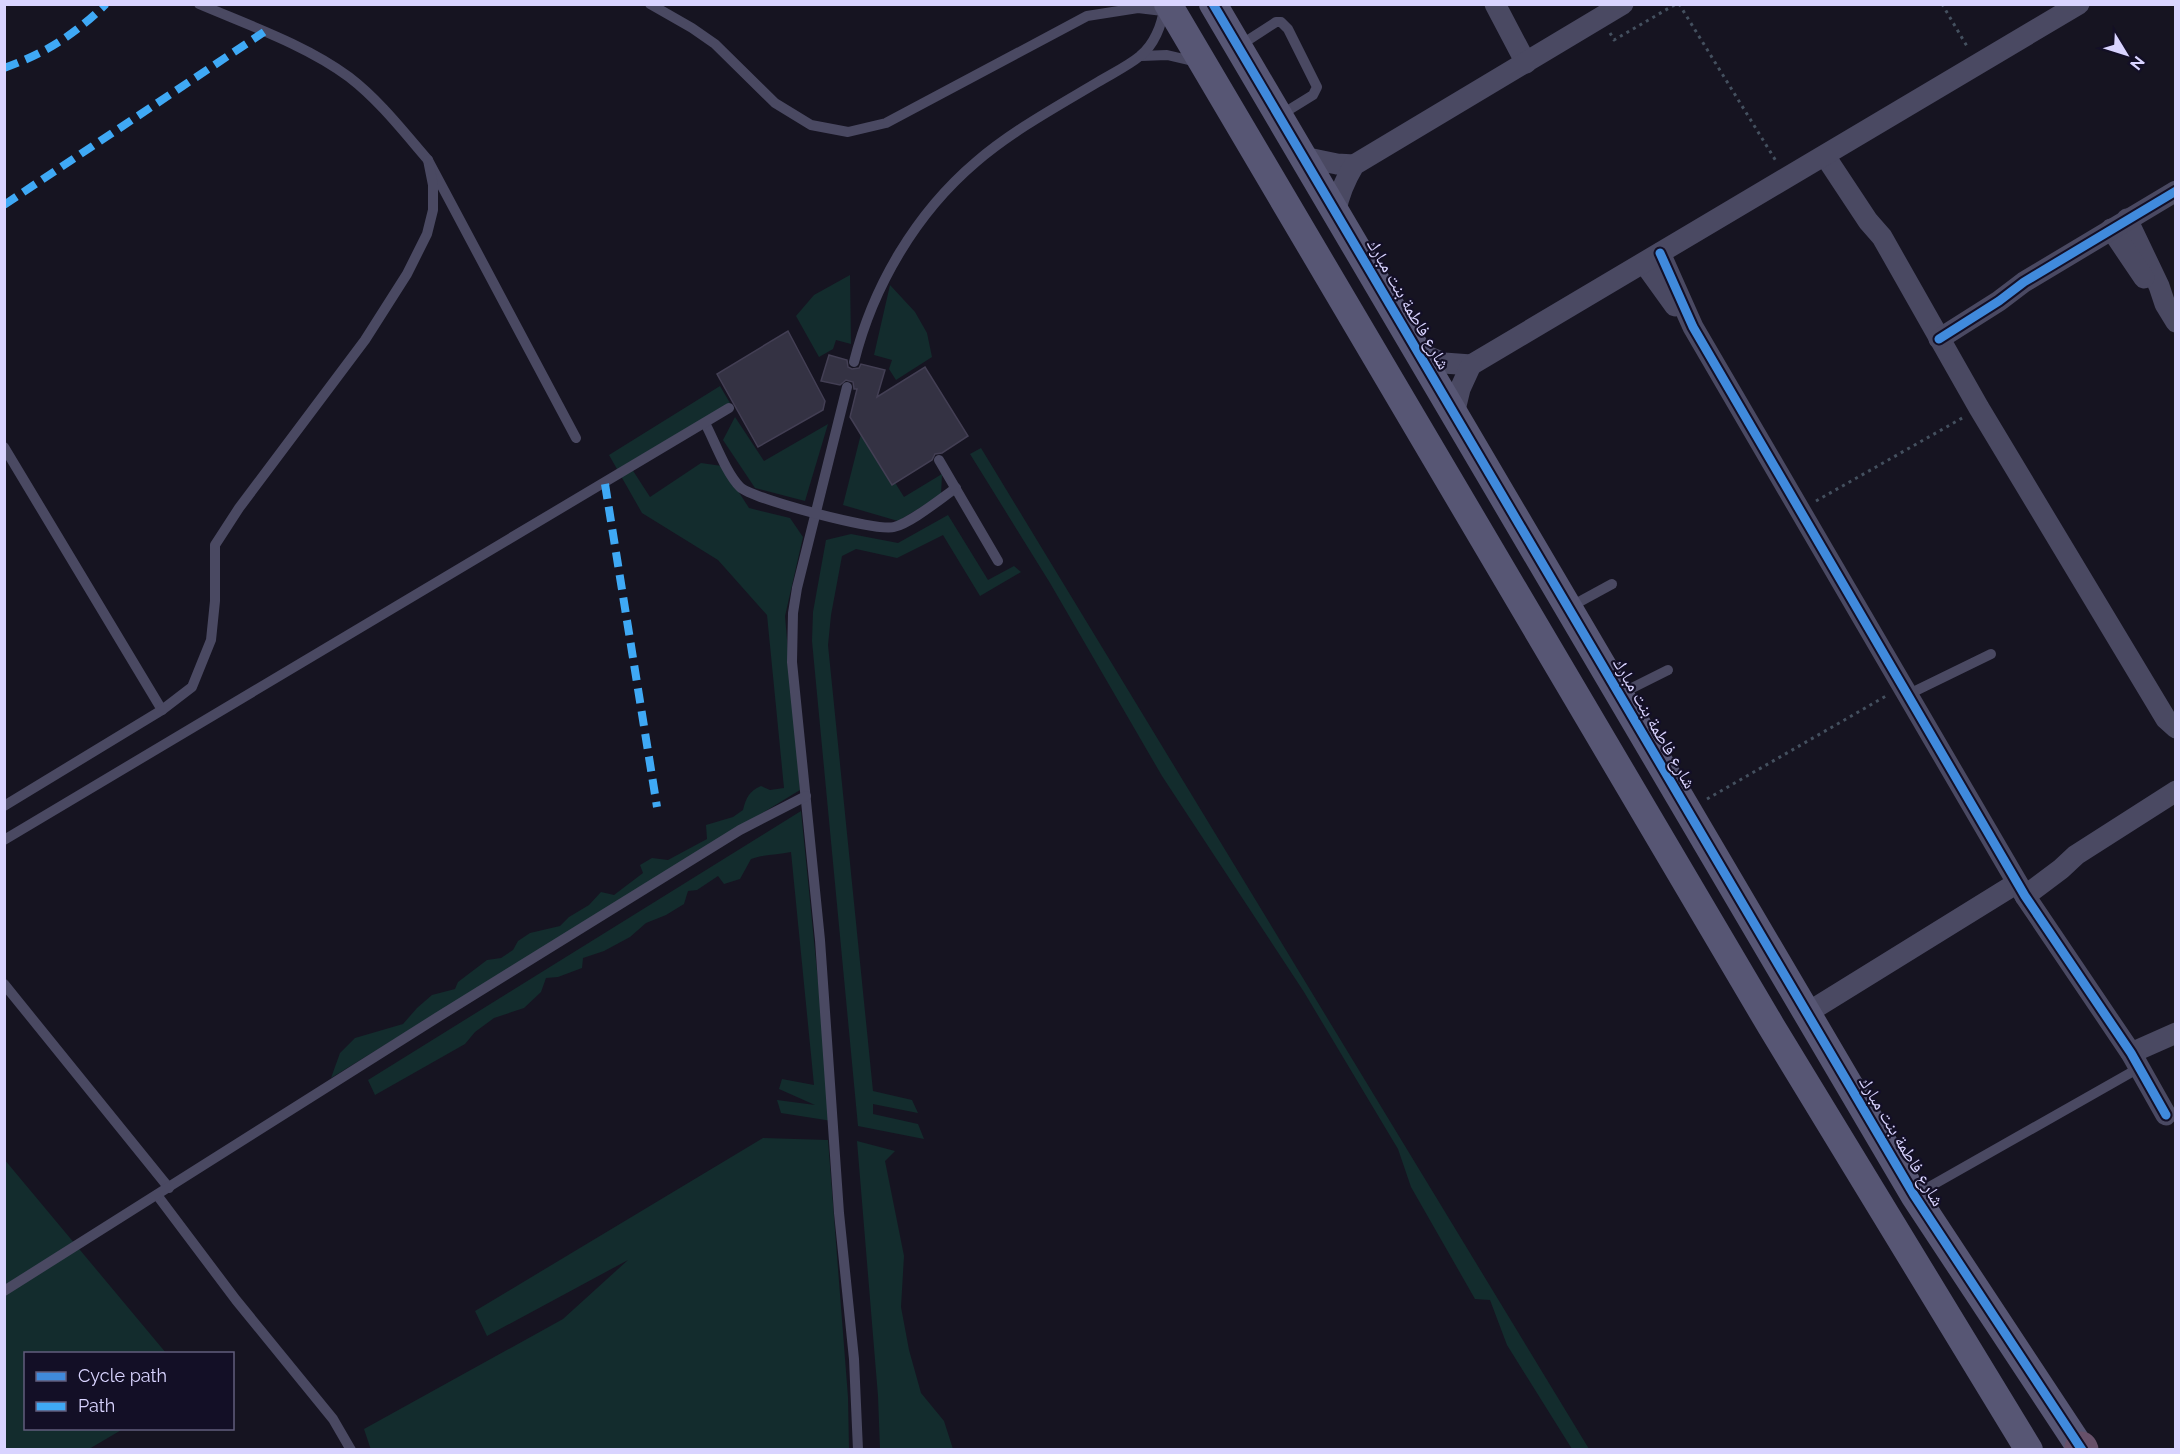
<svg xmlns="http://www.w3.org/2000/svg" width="2180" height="1454" font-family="Raleway,'Noto Naskh Arabic',sans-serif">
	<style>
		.green { fill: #132c2d }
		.building { fill: #343243; stroke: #433f54; stroke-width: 1.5 }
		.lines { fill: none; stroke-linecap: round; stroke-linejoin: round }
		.path { stroke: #44505f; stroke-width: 3; stroke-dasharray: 3 4.5; stroke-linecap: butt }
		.lane { stroke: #4a4962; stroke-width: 10 }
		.street { stroke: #4a4962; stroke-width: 21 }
		.secondary { stroke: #575674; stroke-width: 28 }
		.highway { stroke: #67516a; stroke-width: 33 }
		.quiet { stroke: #3fa9f5; stroke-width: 8; stroke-dasharray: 15 8; stroke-linecap: butt }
		.cycleway-casing { stroke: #130f26; stroke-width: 13 }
		.cycleway { stroke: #408adc; stroke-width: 9 }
		.labels { text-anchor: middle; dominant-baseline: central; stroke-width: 4.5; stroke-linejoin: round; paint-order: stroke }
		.street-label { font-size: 18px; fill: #d9d4ff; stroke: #130f26 }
	</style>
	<rect width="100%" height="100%" fill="#161421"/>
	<!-- green -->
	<g class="green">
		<path d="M 850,275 L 851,344 L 836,340 L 833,349 L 819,357 L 796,316 L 814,295 Z"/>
		<path d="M 890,285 L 915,312 L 927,333 L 932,357 L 896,380 L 889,369 L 892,360 L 874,355 Z"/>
		<path d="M 720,386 L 730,403 L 628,463 L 650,497 L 701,463 L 722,466 L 749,508 L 790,518 L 803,537 L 785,616 L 800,790 L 331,1078 L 340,1053 L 355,1038 L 403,1024 L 417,1008 L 432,995 L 455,989 L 458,982 L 487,960 L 501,958 L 513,950 L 518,941 L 530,933 L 560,926 L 569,917 L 589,905 L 601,892 L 614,895 L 643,873 L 640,865 L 652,858 L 668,860 L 707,839 L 706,825 L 733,817 L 743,810 C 746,798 749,791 761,786 L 770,790 L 784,788 L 767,615 L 718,560 L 642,513 L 609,455 Z"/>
		<path d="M 735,417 L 764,461 L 828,424 L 805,501 L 755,488 L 723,440 Z"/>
		<path d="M 862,430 L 904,497 L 942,474 L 941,495 L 898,521 L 843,505 Z"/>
		<path d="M 981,448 L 1589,1449 L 1572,1449 L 1507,1345 L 1490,1300 L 1475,1299 L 1411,1187 L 1398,1149 L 1304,992 L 1162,776 L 1050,583 L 970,454 Z"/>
		<path d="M 948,515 L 988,580 L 1014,566 L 1021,572 L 980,596 L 943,535 L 897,558 L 856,549 L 842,556 L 831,615 L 828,645 L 873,1091 L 912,1100 L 918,1113 L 873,1104 L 873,1114 L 918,1124 L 924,1139 L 858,1126 L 812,641 L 813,612 L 826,540 L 851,534 L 898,543 Z"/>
		<path d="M 801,811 L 832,1121 L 781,1113 L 777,1100 L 815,1105 L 779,1089 L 782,1079 L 814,1085 L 791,852 C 777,855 765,854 751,859 L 740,879 L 724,884 L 718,876 L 697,890 L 688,891 L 684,904 L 666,915 L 646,923 L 630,937 L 604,951 L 583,958 L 582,968 L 558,977 L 546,978 L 541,992 L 524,1008 L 494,1018 L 475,1032 L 465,1044 L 375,1095 L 368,1080 Z"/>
		<path d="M 763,1138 L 828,1140 L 848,1397 L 849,1449 L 371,1450 L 364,1429 L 563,1319 L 628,1260 L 487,1336 L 475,1311 Z"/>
		<path d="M 857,1141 L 895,1151 L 885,1161 L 904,1256 L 901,1307 L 909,1350 L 921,1393 L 944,1421 L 953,1449 L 880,1449 L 878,1396 Z"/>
		<path d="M 4,1159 L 166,1353 L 26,1354 L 26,1428 L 123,1429 L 89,1449 L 5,1449 Z"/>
	</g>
	<!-- building -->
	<g class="building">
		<path d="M 788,331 L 825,401 L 823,410 L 758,447 L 717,374 Z"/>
		<path d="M 829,355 L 847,360 L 848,367 L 852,369 L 859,368 L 861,364 L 885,370 L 877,397 L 925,367 L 968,436 L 942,453 L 935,454 L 932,460 L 892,485 L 850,417 L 857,389 L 854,389 L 853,382 L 846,380 L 840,385 L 821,381 Z"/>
	</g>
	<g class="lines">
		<!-- path -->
		<g class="path">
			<path d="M 1679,4 L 1776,161"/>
			<path d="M 1942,4 L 1968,48"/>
			<path d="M 1610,33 L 1614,40 L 1676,4"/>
			<path d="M 1816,501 L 1964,417"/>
			<path d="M 1707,799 L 1886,696"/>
		</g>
		<!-- lane -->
		<g class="lane">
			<path d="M 199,4 C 248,25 306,45 349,77 C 379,100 403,131 428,160 L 576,438"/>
			<path d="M 650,4 L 692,28 L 715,44 L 775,103 L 811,125 L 848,132 L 886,123 L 1087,16 L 1138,8 L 1163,11"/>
			<path d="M 1239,46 L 1276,22 L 1281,22 L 1288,29 L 1317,87 L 1313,95 L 1279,116"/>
			<path d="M 1141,56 L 1167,55 L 1197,62"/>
			<path d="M 854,362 C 873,286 916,213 976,162 C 1012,131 1056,107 1098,82 C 1111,74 1128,66 1140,56 C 1154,45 1162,25 1164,8"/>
			<path d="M 847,387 L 797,588 L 793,613 L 792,662 L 820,940 L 839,1213 L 854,1359 L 858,1450"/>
			<path d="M 705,423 C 715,442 726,473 740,487 C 752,499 878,532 894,527 C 911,523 940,499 956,488"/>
			<path d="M 4,447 L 162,710"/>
			<path d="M 939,460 L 998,561"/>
			<path d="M 1568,608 L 1612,584"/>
			<path d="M 1620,694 L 1668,670"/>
			<path d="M 1907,695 L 1991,654"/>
			<path d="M 4,806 L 162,710 L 192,687 L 211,640 L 215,601 L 215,545 L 239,508 L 365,340 L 407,274 L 427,234 L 433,210 L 433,185 L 428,160"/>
			<path d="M 4,840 L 729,408"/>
			<path d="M 4,984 L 169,1188"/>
			<path d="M 157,1195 L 236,1300 L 333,1419 L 351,1450"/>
			<path d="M 1915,1195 L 2139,1068"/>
			<path d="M 4,1291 L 438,1017 L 740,830 L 806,796"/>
		</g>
		<!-- street -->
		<g class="street">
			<path d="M 1495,4 L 1526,63"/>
			<path d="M 1825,156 L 1868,221 L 1882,237 L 1979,408 L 2166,719 L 2176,728"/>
			<path d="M 1303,157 L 1337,164 L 1354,165"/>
			<path d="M 1336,211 C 1339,193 1345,180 1354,165 L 1623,4"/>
			<path d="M 2127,219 L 2159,286 L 2165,304 L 2176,322"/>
			<path d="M 2111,229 L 2144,278"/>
			<path d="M 1660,253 L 1693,327 L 2025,896 L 2131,1053 L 2166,1115"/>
			<path d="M 1644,263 L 1675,306"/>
			<path d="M 1939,339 L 1999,301 L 2024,282 L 2176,191"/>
			<path d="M 1419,353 L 1444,363 L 1471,365 L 2079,4"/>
			<path d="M 1454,414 L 1460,389 L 1471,365"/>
			<path d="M 2025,896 L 2061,869 L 2076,855 L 2176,791"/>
			<path d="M 1807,1013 L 2017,883"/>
			<path d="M 2131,1053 L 2176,1033"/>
		</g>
		<!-- secondary -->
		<g class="secondary">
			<path d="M 1168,4 L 1771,1026 L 2029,1450"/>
			<path d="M 1213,4 L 1914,1195 L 2082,1450"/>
		</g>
		<!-- highway -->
		<path class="highway" d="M 2081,1448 L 2082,1450"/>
		<!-- quiet -->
		<g class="quiet">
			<path d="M 4,68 C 46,53 74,35 106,4"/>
			<path d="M 4,205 L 264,32"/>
			<path d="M 605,484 L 657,807"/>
		</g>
		<!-- cycleway casing -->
		<g class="cycleway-casing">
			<g id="cycleway">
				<path d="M 1213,4 L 1914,1195 L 2082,1450"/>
				<path d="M 1660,253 L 1693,327 L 2025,896 L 2131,1053 L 2166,1115"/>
				<path d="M 1939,339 L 1999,301 L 2024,282 L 2176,191"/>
			</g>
		</g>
		<!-- cycleway -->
		<use href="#cycleway" class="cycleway"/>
	</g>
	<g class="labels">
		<!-- street labels -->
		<g class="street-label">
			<text transform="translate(1409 304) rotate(60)">شارع فاطمة بنت مبارك</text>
			<text transform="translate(1655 723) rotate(60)">شارع فاطمة بنت مبارك</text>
			<text transform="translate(1902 1141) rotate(59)">شارع فاطمة بنت مبارك</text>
		</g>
	</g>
	<!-- border -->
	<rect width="2180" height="1454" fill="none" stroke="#d9d4ff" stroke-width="12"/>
	<!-- legend -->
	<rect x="24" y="1352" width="210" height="78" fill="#130f26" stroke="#625e7d" stroke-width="1.5"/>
	<rect x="36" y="1372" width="30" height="9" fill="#408adc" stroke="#625e7d" stroke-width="1.5"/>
	<text x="78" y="1382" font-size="18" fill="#d9d4ff">Cycle path</text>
	<rect x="36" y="1402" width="30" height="9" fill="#3fa9f5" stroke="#625e7d" stroke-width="1.5"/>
	<text x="78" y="1412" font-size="18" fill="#d9d4ff">Path</text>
	<!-- north arrow -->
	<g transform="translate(2126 54) rotate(128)" stroke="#130f26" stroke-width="4.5" paint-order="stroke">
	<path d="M0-4.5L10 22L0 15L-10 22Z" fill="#d9d4ff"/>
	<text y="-9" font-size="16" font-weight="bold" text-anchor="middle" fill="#d9d4ff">N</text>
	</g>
</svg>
